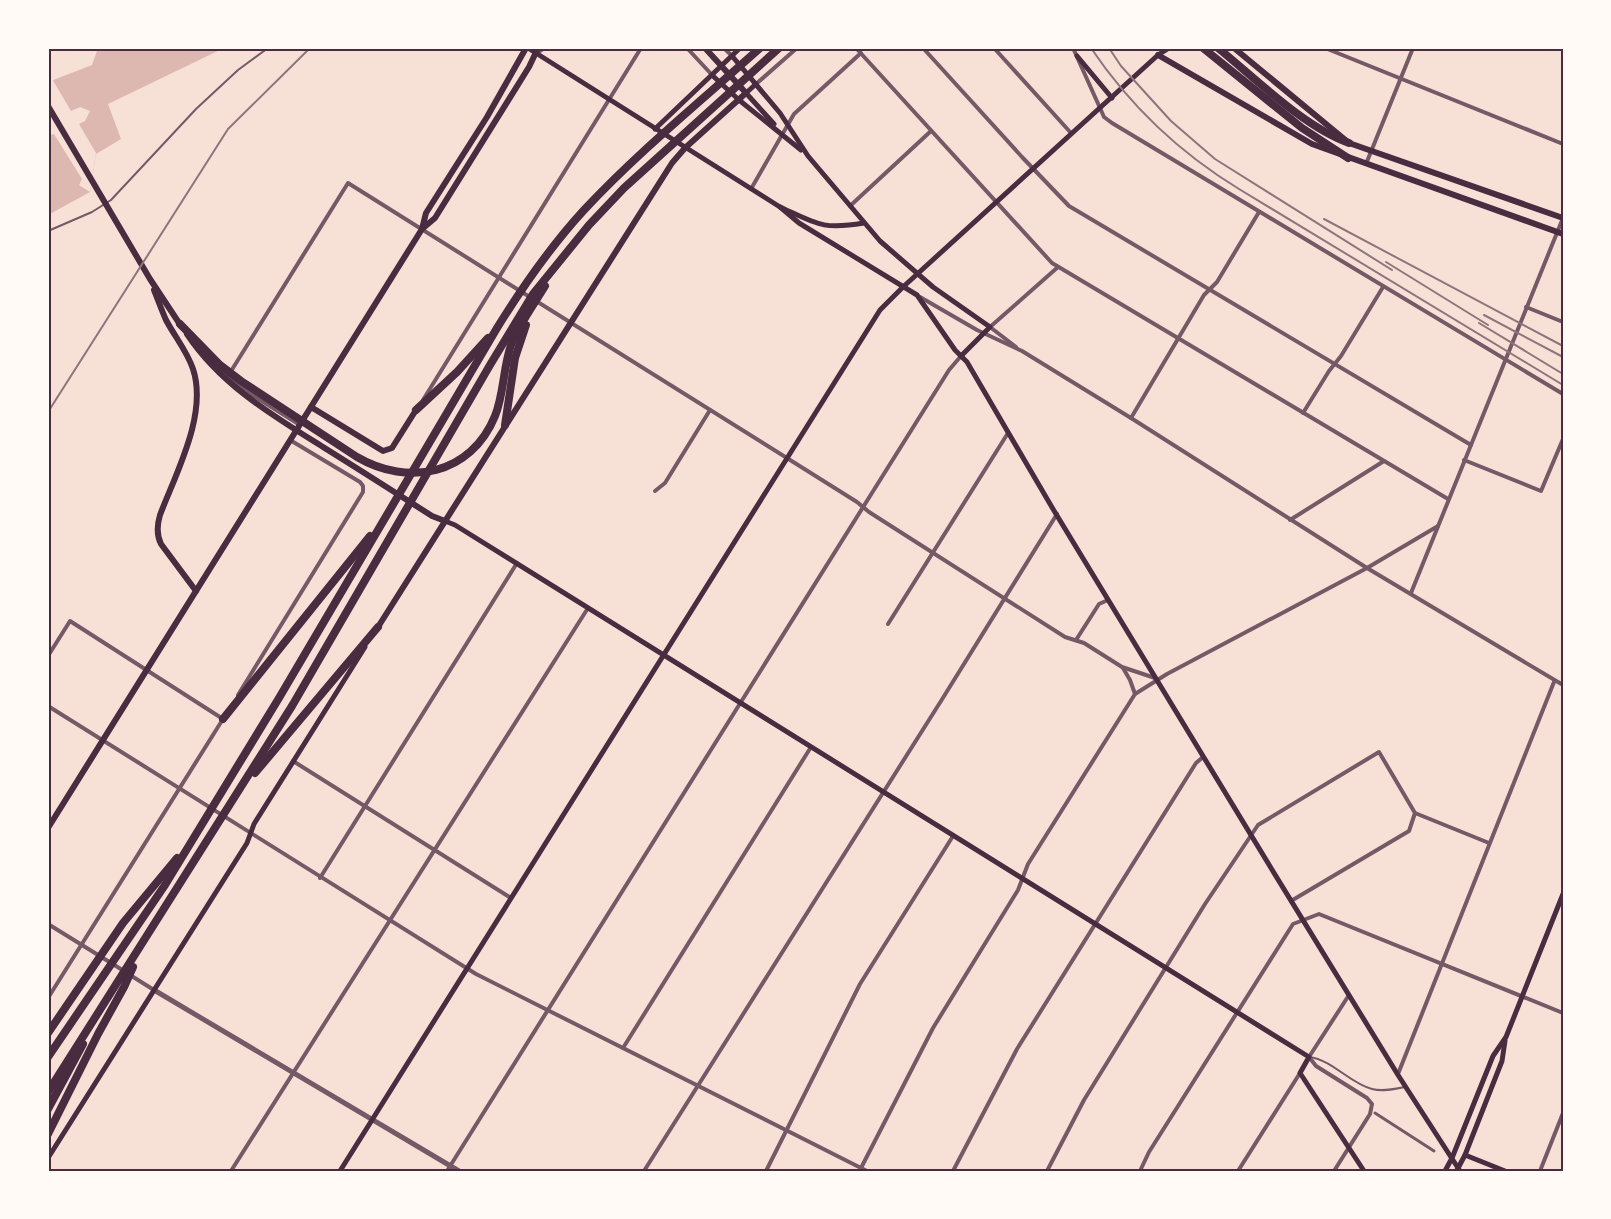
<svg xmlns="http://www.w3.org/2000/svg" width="1611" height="1219" font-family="'PT Sans',sans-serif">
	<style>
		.water { fill: #dcb8b0 }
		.pier { fill: #f7e1d7 }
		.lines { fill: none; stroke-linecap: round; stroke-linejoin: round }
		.service { stroke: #755966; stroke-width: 2 }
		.pedestrian { stroke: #755966; stroke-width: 3 }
		.minor { stroke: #755966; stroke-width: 4 }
		.tertiary { stroke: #755966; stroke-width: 5 }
		.secondary { stroke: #4a2c40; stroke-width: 5 }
		.primary { stroke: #4a2c40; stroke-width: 6 }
		.motorway { stroke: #4a2c40; stroke-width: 8 }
		.rail { stroke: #8f747c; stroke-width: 2 }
		.neatline { fill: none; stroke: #4a2c40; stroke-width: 2 }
	</style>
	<rect width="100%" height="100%" fill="#f7e1d7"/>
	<!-- water -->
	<path class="water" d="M 98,48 L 224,48 L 108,104 L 121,139 L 96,154 L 90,192 L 48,215 L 48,82 L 92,65 Z"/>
	<!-- pier -->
	<path class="pier" d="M 51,77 L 71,111 L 80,107 L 90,111 L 85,121 L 79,124 L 96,153 L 90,192 L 79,185 L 82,179 L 54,134 L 48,136 L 48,79 Z"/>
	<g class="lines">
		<!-- service -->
		<g class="service">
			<path d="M 48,231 L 92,212 L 111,200 L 196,109 L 238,70 L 268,48"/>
			<path d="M 1309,1057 C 1333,1060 1349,1083 1372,1089 C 1383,1092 1395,1089 1405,1087"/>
		</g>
		<!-- pedestrian -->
		<path class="pedestrian" d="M 1375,1113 L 1434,1151"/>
		<!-- minor -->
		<g class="minor">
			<path d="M 687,48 L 713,76"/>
			<path d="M 724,48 L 732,56"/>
			<path d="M 856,48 L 1052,263 L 1448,499"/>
			<path d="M 923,48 L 1022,157 L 1069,206 L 1471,445"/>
			<path d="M 994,48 L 1071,133"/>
			<path d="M 1073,48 L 1100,108 L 1104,117 L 1112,123 L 1563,394"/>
			<path d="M 1325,48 L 1563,144"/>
			<path d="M 537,53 L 544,48"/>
			<path d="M 756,84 L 797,48"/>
			<path d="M 1366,164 L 1413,48"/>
			<path d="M 751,189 L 794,114 L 861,53"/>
			<path d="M 850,206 L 931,131"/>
			<path d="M 920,297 L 977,330 L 1022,351 L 1131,418 L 1367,568 L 1563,685"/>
			<path d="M 1526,307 L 1563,322"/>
			<path d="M 1016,347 L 990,327 L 1058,267"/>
			<path d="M 423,400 L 641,48"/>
			<path d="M 1303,413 L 1329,371 L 1341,356 L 1383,287"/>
			<path d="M 1131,418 L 1204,295 L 1217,282 L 1259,212"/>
			<path d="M 300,425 L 249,393 L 228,376 L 348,183 L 857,502 L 869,512 L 1065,637 L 1084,643 L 1122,667 L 1155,678"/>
			<path d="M 1464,460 L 1541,491 L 1563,439"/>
			<path d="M 655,491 L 665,483 L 710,410"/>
			<path d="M 1290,520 L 1384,461"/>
			<path d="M 1411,593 L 1563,218"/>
			<path d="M 888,624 L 1008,433"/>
			<path d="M 1076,640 L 1099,604 L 1108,600"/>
			<path d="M 48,656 L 70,621 L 223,719"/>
			<path d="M 1123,668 L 1130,680 L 1135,694"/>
			<path d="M 238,695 L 363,492 L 363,486 L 360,482 L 290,440"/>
			<path d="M 48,706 L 476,974 L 867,1171"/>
			<path d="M 293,761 L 511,898"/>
			<path d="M 320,878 L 517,563"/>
			<path d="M 1291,901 L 1409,831 L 1415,813"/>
			<path d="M 48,924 L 124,971"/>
			<path d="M 130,975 L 154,990"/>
			<path d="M 48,998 L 223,719"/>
			<path d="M 623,1048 L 811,747"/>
			<path d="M 1398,1074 L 1554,682"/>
			<path d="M 861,1168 L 933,1028 L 1018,890 L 1028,864 L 1135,694 L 1167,674 L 1367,568 L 1438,526"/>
			<path d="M 231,1171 L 588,608"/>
			<path d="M 447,1171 L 949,370 L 961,356"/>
			<path d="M 644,1171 L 941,701 L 1057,514"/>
			<path d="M 766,1171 L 860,984 L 953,836"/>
			<path d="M 953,1171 L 1017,1049 L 1196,763 L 1203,757"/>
			<path d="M 1047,1171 L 1084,1100 L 1205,904 L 1258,825 L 1379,752 L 1415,813 L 1489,843"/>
			<path d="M 1140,1171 L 1149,1152 L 1293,924 L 1319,914 L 1563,1013"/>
			<path d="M 1238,1171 L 1300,1073"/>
			<path d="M 1334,1171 L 1370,1114 L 1372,1104 L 1367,1098 L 1316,1066 L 1309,1057 L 1349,995"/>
			<path d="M 1540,1171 L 1563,1113"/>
		</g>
		<!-- tertiary -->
		<path class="tertiary" d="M 154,990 L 459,1171"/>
		<!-- secondary -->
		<g class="secondary">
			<path d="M 528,48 L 780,207 C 817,224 822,230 864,223"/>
			<path d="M 732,56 L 780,113 L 808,156 L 880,241 L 933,287 L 990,327 L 961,356"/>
			<path d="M 1077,56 L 1112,98"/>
			<path d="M 713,76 L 739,100 L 801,150"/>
			<path d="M 756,84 L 746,93 L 774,124"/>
			<path d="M 655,129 L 740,48"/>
			<path d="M 780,207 L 799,223 L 917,295 L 955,350 L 967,362 L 1053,509 L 1271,868 L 1398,1075 L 1460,1171"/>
			<path d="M 445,521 L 455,525 L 1309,1057 L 1300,1073 L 1364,1171"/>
			<path d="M 1465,1155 L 1505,1171"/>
			<path d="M 48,1158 L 247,843 L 254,824 L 365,647"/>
			<path d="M 1457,1170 L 1465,1155 L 1502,1061 L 1505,1041"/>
			<path d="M 340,1171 L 880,310 L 903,287 L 1158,55 L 1169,48"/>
			<path d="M 1445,1171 L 1452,1158 L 1493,1056 L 1506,1037 L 1563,894"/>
		</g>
		<!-- primary -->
		<g class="primary">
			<path d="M 1234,48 L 1349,143 L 1563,218"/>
			<path d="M 1158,55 L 1312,144 L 1563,234"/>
			<path d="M 48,106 L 150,279 L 181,326"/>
			<path d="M 422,229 L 426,213 L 487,117 L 526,48"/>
			<path d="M 154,290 C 158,300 162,311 166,320 C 175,337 187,351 193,369 C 208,414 176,473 160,515 C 157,525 156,534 161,544 L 196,591"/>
			<path d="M 187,334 C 221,385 272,415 323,447 C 360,470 396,493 432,516 L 445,521"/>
			<path d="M 311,407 L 383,451 L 392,448 L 416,410"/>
			<path d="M 378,627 L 672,163 L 685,148 L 746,93 L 705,48"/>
			<path d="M 48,828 L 422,229 L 435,218 L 529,67 L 538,48"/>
		</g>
		<!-- motorway -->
		<g class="motorway">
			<path d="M 1203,48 L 1302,128 L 1348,158"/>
			<path d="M 1218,48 C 1256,79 1304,127 1349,143"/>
			<path d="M 180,324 L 220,365 L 241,381 L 357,457 C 408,487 471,475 495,416 C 504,394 503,368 511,345 C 519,324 533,306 545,286"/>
			<path d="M 416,410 L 457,372 L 488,338"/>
			<path d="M 505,425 L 515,358 L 526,325"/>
			<path d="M 223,719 L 370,536"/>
			<path d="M 255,773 L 378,627"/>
			<path d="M 48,1033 L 123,923 L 177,858"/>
			<path d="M 48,1057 L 165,885 L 279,698 L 497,328 C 523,286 551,246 584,210 C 638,152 701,101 760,48"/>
			<path d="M 48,1092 L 292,706 L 490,365 L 533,294 L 589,225 L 624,188 L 779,48"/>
			<path d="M 48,1109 L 83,1044"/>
			<path d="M 48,1134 L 98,1034 L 124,987 L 133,967"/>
		</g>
		<!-- rail -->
		<g class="rail">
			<path d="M 1091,48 C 1130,106 1180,153 1239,189 L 1563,385"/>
			<path d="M 1109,48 L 1121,66 L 1171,121 L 1215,159 L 1392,270"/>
			<path d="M 1324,219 L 1563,346"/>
			<path d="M 1386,262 L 1488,325"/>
			<path d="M 1484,315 L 1563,357"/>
			<path d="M 1479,323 L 1563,374"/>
			<path d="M 48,412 L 228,129 L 310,48"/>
		</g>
	</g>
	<!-- border -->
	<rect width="1611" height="1219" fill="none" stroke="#fffaf5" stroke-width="99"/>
	<rect x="50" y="50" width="1512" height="1120" class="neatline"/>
</svg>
